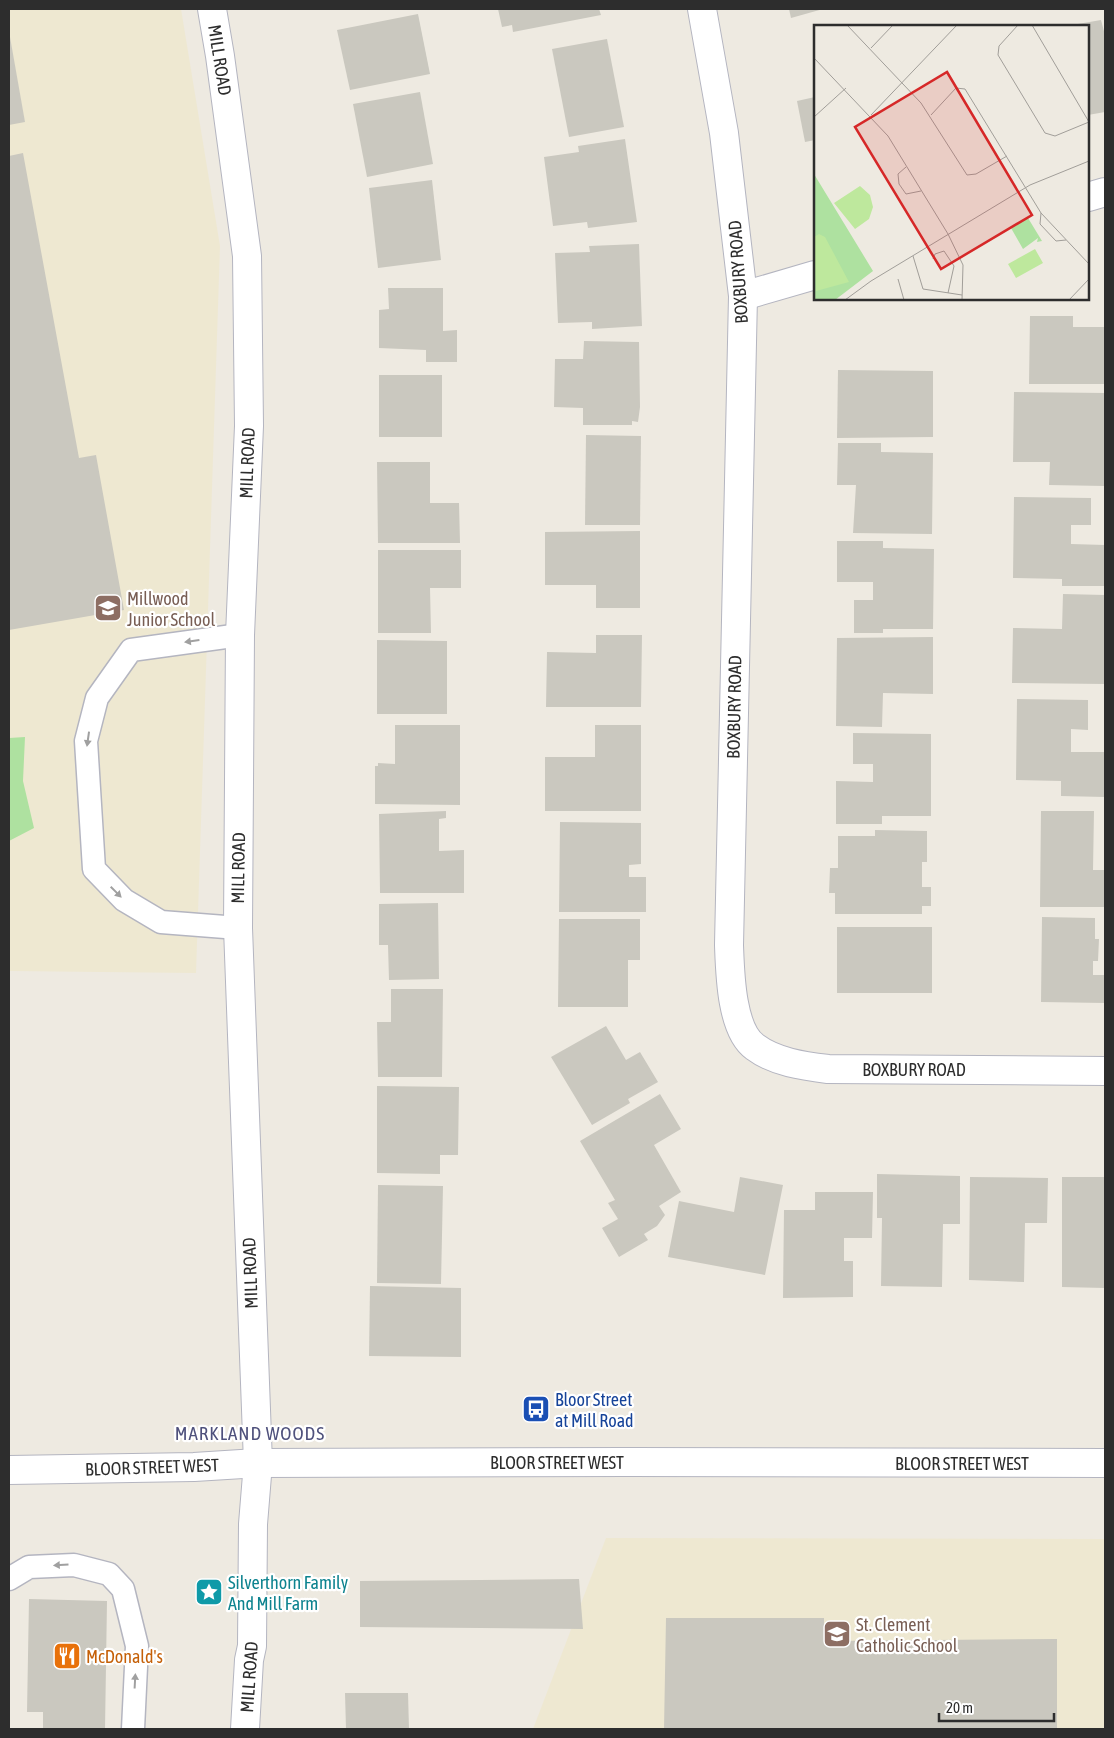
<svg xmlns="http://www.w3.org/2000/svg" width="1114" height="1738" font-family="'Asap Condensed',sans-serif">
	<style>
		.education { fill: #eee8d1 }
		.green { fill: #aee1a0 }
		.building { fill: #cac8bf }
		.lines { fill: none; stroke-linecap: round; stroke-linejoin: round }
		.lane-casing { stroke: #b4b5c0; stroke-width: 25 }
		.street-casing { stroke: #b4b5c0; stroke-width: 30 }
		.secondary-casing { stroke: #b4b5c0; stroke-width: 30 }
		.lane { stroke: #fff; stroke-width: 22 }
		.street { stroke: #fff; stroke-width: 28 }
		.secondary { stroke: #fff; stroke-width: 28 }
		.oneway { fill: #a0a0a0 }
		.labels { text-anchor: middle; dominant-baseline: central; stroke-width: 4.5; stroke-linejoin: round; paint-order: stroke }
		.street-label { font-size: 18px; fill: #2d2d2d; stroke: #fff }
		.education-label { font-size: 18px; fill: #785e54; stroke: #fff; text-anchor: start }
		.transit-label { font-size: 18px; fill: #164399; stroke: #fff; text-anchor: start }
		.culture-label { font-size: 18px; fill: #0d838f; stroke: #fff; text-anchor: start }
		.food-label { font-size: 18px; fill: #c56008; stroke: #fff; text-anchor: start }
		.neighbourhood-label { font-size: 19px; letter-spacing: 1px; fill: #4f517c; stroke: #fff }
		.inset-road { fill: none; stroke: #a19e99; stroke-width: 1 }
		.view { fill: #d62828; fill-opacity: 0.15; stroke: #d62828; stroke-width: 2.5 }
		.inset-edge { fill: none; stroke: #2d2d2d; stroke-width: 2.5 }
	</style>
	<rect width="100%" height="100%" fill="#eeeae1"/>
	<!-- education -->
	<g class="education">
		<path d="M 9,9 L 181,9 L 220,246 L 196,973 L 9,971 Z"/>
		<path d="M 606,1538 L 1105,1539 L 1105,1729 L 533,1729 Z"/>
	</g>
	<!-- green -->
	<path class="green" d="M 25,737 L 23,781 L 34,828 L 9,841 L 9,738 Z"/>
	<!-- building -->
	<g class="building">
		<path d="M 498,9 L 599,9 L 601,15 L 513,32 L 512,25 L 502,27 Z"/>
		<path d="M 789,9 L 823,9 L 791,18 Z"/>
		<path d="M 418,14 L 430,74 L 350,90 L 337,30 Z"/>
		<path d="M 1101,20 L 1105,35 L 1105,112 L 1088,115 L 1088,26 L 1072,25 Z"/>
		<path d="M 10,37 L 25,122 L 9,125 L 9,38 Z"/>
		<path d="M 607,39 L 624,127 L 569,137 L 552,49 Z"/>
		<path d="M 420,92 L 433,164 L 367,177 L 353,104 Z"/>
		<path d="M 815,97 L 815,140 L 805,142 L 797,101 Z"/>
		<path d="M 625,139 L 637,222 L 588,228 L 587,222 L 553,226 L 544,157 L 579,152 L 578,146 Z"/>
		<path d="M 23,153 L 79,458 L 96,455 L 124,610 L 9,630 L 9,156 Z"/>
		<path d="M 432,180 L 441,260 L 378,268 L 369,188 Z"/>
		<path d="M 639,244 L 642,326 L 592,329 L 592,322 L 558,323 L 555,253 L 590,252 L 589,246 Z"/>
		<path d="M 388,288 L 443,288 L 443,331 L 457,330 L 457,362 L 426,362 L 426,350 L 379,348 L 379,310 L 389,309 Z"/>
		<path d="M 1030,316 L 1073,316 L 1073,327 L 1105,327 L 1105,384 L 1029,384 Z"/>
		<path d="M 584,341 L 639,342 L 640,407 L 638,422 L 632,421 L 632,425 L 583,425 L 583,408 L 554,407 L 555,359 L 583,359 Z"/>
		<path d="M 838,370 L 933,371 L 933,437 L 837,438 Z"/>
		<rect x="379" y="375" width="63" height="62"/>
		<path d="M 1014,392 L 1105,393 L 1105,486 L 1049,485 L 1050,462 L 1013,462 Z"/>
		<path d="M 586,435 L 641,436 L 640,525 L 585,525 Z"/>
		<path d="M 838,443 L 881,443 L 881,452 L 933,453 L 932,534 L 853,533 L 856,485 L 837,485 Z"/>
		<path d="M 377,462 L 430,462 L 430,503 L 459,503 L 460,543 L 378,543 Z"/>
		<path d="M 1014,497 L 1091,498 L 1091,525 L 1071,525 L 1071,544 L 1105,545 L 1105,586 L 1062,586 L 1062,579 L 1013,578 Z"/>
		<path d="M 640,531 L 640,608 L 596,608 L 596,585 L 545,585 L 545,532 Z"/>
		<path d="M 837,541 L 883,541 L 883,548 L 934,549 L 933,629 L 883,629 L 883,633 L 854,633 L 854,600 L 873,600 L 873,582 L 837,582 Z"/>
		<path d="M 378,550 L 461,550 L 461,588 L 430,588 L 431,633 L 378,633 Z"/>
		<path d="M 1063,594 L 1105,595 L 1105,684 L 1012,683 L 1013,628 L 1062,629 Z"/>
		<path d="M 596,635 L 642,635 L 641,707 L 546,707 L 547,652 L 596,653 Z"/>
		<path d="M 933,637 L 933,694 L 883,693 L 882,727 L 836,726 L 837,638 Z"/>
		<path d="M 377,640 L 447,641 L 447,714 L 377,714 Z"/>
		<path d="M 1017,699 L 1088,700 L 1088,730 L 1071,729 L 1071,752 L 1105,752 L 1105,797 L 1061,796 L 1061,781 L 1016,780 Z"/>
		<path d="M 395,725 L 460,725 L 460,805 L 375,804 L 375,766 L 378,766 L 378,763 L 395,764 Z"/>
		<path d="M 595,725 L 641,725 L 641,811 L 545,811 L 545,757 L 595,757 Z"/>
		<path d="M 853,733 L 931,734 L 931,816 L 882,816 L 882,824 L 836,824 L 836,781 L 873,782 L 873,764 L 853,764 Z"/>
		<path d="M 446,811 L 446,818 L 439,819 L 439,851 L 464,850 L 464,893 L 380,893 L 379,814 Z"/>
		<path d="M 1041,811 L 1094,811 L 1093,870 L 1105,870 L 1105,907 L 1040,907 Z"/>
		<path d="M 560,822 L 641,823 L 641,864 L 629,865 L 629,877 L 646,877 L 646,912 L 559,912 Z"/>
		<path d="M 875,830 L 927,831 L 927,862 L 922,862 L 922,887 L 931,887 L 931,906 L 922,906 L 922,914 L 835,914 L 835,893 L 829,893 L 830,868 L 838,868 L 838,836 L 875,836 Z"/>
		<path d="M 438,903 L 439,979 L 389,980 L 388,945 L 379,945 L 379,904 Z"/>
		<path d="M 1042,917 L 1095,918 L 1095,939 L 1099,939 L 1098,961 L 1093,961 L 1093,975 L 1105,975 L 1105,1003 L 1041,1002 Z"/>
		<path d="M 559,919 L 640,919 L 640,960 L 628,960 L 628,1007 L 558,1007 Z"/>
		<rect x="837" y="927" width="95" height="66"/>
		<path d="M 391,989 L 443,989 L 442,1077 L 378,1077 L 377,1022 L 391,1022 Z"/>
		<path d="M 606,1026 L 626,1060 L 640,1052 L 658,1082 L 628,1099 L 630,1103 L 592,1125 L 551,1057 Z"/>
		<path d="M 377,1086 L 459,1087 L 458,1155 L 440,1155 L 440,1174 L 377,1173 Z"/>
		<path d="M 660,1094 L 681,1129 L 654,1145 L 681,1192 L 659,1206 L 665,1215 L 657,1226 L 644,1234 L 648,1240 L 619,1257 L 602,1228 L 618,1219 L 608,1203 L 615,1200 L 580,1141 Z"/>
		<path d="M 877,1174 L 960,1176 L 960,1224 L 943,1224 L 942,1287 L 881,1286 L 882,1218 L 877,1218 Z"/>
		<path d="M 740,1177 L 783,1185 L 765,1275 L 668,1257 L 679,1201 L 734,1212 Z"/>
		<path d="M 970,1177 L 1048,1178 L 1047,1223 L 1025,1223 L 1024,1282 L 969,1280 Z"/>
		<path d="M 1062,1177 L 1105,1177 L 1105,1288 L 1062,1287 Z"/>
		<path d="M 378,1185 L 443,1186 L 441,1284 L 377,1283 Z"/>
		<path d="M 815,1192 L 873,1192 L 872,1238 L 844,1238 L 844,1261 L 853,1261 L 853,1297 L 783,1298 L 784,1210 L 815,1210 Z"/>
		<path d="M 370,1286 L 461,1288 L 461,1357 L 369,1356 Z"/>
		<path d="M 579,1579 L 583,1629 L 360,1627 L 360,1581 Z"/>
		<path d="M 29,1599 L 107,1601 L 105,1729 L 43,1729 L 43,1712 L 27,1712 Z"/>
		<path d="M 666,1618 L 824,1618 L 824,1641 L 1057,1639 L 1057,1729 L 664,1729 Z"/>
		<path d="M 345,1693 L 408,1693 L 409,1729 L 346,1729 Z"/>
	</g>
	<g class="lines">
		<!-- lane casing -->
		<g class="lane-casing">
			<g id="lane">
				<path d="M 238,928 L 161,922 L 124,900 L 94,869 L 86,741 L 97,698 L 131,650 L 240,635"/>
				<path d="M 9,1579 L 29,1567 L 74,1565 L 109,1574 L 123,1589 L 137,1646 L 133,1729"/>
			</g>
		</g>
		<!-- street casing -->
		<g class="street-casing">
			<g id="street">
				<path d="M 702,9 L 724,133 L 743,296 L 729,945 C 730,972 731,1030 755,1047 C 775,1062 803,1066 828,1069 L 1105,1071"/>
				<path d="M 1088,197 L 1105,192"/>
				<path d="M 743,296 L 815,275"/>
				<path d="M 245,1729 L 249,1660 L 252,1646 L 253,1524 L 258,1463"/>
			</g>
		</g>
		<!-- secondary casing -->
		<g class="secondary-casing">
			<g id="secondary">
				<path d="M 212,9 L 220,56 L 247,256 L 249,426 L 240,635 L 238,928 L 258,1463"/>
				<path d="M 9,1470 L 194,1467 L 258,1463 L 628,1462 L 1105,1463"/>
			</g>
		</g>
		<!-- lane -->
		<use href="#lane" class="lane"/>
		<!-- street -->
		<use href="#street" class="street"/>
		<!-- secondary -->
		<use href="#secondary" class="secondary"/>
	</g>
	<!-- one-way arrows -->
	<defs><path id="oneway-solid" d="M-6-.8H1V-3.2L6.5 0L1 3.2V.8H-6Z" transform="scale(1.25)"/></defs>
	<g class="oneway">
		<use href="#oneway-solid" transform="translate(192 641) rotate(172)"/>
		<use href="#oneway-solid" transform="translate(88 739) rotate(98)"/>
		<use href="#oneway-solid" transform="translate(116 892) rotate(45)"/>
		<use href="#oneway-solid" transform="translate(61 1565) rotate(177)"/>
		<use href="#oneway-solid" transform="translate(135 1681) rotate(-87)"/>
	</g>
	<!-- icons -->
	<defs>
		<g id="school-square" transform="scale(1.4375)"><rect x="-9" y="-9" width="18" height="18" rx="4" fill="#8d6e63" stroke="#fff"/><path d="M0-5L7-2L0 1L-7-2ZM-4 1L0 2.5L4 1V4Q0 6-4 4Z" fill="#fff"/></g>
		<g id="bus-square" transform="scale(1.4375)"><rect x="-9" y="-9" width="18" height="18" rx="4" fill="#1a4fb4" stroke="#fff"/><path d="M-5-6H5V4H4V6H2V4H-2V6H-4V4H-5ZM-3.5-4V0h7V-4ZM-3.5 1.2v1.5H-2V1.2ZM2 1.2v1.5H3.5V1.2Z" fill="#fff"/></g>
		<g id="sight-square" transform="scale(1.4375)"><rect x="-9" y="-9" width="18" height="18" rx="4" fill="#0f9aa8" stroke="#fff"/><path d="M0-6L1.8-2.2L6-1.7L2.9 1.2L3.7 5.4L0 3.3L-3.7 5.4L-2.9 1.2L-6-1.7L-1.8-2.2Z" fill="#fff"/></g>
		<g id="restaurant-square" transform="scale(1.4375)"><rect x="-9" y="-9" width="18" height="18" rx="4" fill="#e8710a" stroke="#fff"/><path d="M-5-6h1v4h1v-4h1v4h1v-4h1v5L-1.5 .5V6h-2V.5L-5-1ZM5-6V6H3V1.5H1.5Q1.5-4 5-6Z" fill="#fff"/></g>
	</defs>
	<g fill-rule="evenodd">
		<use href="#school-square" x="108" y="608"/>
		<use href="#bus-square" x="536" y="1409"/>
		<use href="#sight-square" x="209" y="1592"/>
		<use href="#school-square" x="837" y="1634"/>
		<use href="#restaurant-square" x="67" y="1656"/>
	</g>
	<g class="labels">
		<!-- street labels -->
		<g class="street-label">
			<text transform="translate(220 60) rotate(81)">MILL ROAD</text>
			<text transform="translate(738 272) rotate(-94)">BOXBURY ROAD</text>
			<text transform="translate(247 463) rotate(-88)">MILL ROAD</text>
			<text transform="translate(734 707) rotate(-89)">BOXBURY ROAD</text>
			<text transform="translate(238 868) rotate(-89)">MILL ROAD</text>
			<text x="914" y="1069">BOXBURY ROAD</text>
			<text transform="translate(250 1273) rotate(-92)">MILL ROAD</text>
			<text x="557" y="1462">BLOOR STREET WEST</text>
			<text x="962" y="1463">BLOOR STREET WEST</text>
			<text transform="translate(152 1467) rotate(-2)">BLOOR STREET WEST</text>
			<text transform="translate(249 1677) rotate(-86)">MILL ROAD</text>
		</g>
		<!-- education labels -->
		<g class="education-label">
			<text x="127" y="598">Millwood<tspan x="127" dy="21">Junior School</tspan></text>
			<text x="856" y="1624">St. Clement<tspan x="856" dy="21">Catholic School</tspan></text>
		</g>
		<!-- transit labels -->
		<g class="transit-label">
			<text x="555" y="1399">Bloor Street<tspan x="555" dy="21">at Mill Road</tspan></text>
		</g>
		<!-- culture labels -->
		<g class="culture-label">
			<text x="228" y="1582">Silverthorn Family<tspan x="228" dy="21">And Mill Farm</tspan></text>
		</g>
		<!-- food labels -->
		<g class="food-label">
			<text x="86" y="1656">McDonald's</text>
		</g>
		<!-- neighbourhood labels -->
		<g class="neighbourhood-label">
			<text x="250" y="1433">MARKLAND WOODS</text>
		</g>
	</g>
	<!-- overview -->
	<g transform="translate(814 25)">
		<rect width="275" height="275" fill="#eeeae1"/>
		<path d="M 0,149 L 59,246 L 21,275 L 0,275 ZM 214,193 L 228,216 L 223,217 L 224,213 L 209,224 L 197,203 Z" fill="#aee1a0"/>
		<path d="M 46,161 L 56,170 L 59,182 L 55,194 L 41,204 L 20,178 ZM 5,209 L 11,212 L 35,257 L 2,266 L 0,212 ZM 221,224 L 229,238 L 202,253 L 194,239 Z" fill="#bee89d"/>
		<path class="inset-road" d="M 33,0 L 107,78 L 153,150 L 162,149 L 193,131M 204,0 L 185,21 L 184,30 L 231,108 L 241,111 L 275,97M 218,0 L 275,97M 57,23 L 79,0M 0,33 L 74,111 L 134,209 L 149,240 L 148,275M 57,90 L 143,0M 117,90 L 142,63 L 151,64 L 227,188 L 275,239M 0,92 L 32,63M 92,142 L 84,149 L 85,159 L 92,169 L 107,166M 227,188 L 226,199 L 242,216 L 252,215M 99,231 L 109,264 L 148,270M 119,234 L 121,229 L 130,226 L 140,241 L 134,268M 84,254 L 90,275M 31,275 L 57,256 L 216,160 L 275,136M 255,275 L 275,254"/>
		<path class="view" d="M 133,47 L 218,190 L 127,244 L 41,102 Z"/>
		<rect width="275" height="275" class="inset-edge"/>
	</g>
	<!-- border -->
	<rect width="1114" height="1738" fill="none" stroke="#2d2d2d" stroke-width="20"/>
	<!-- scale -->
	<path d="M939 1713v8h115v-8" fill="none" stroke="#2d2d2d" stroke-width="2.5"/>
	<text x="946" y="1713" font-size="15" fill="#2d2d2d" stroke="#ffffff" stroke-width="4" paint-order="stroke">20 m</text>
</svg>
